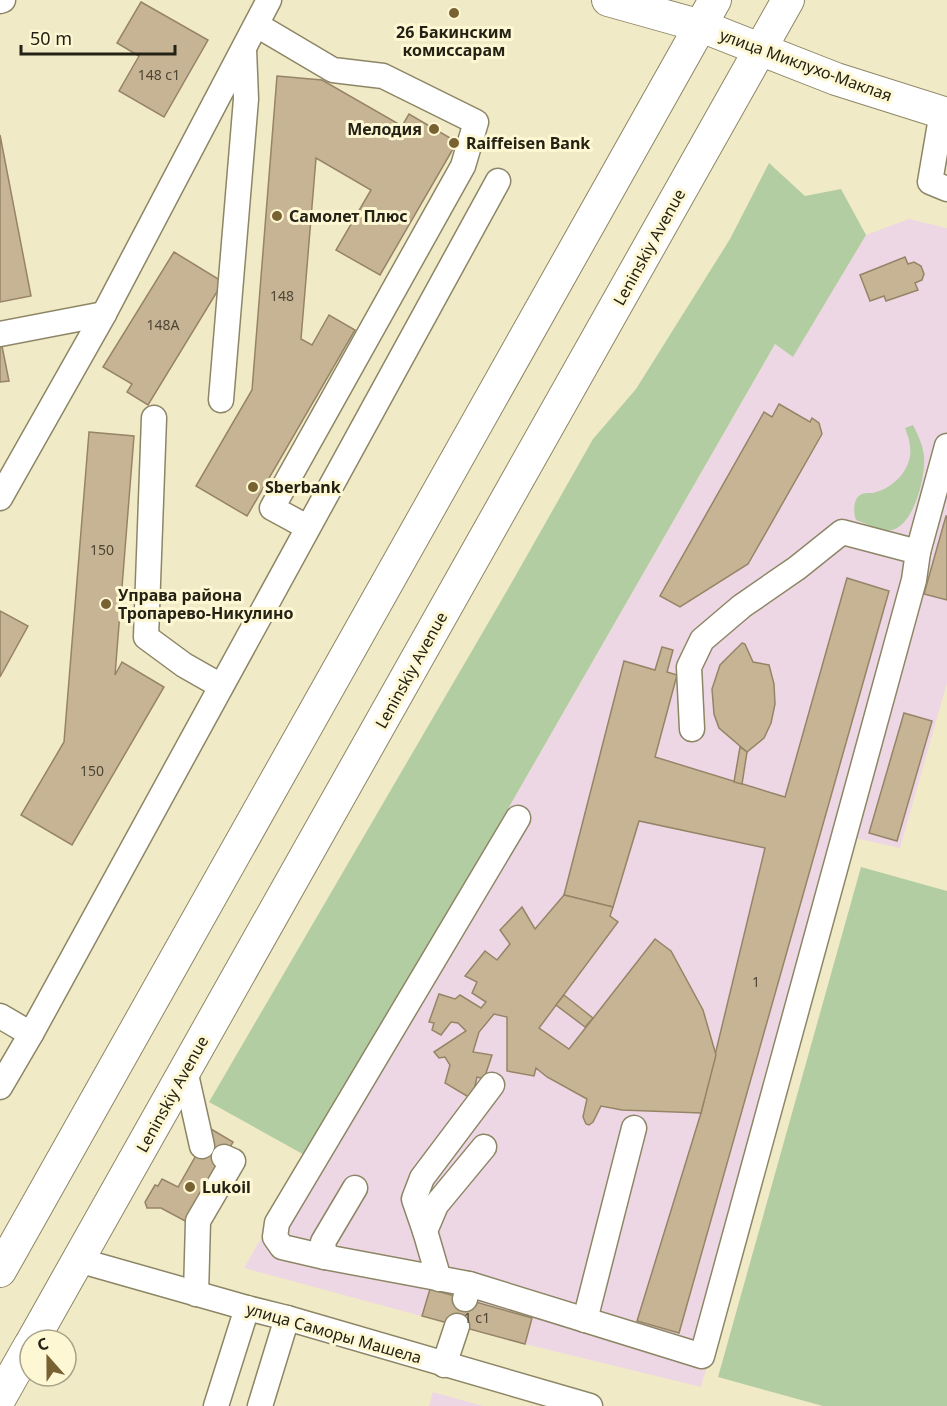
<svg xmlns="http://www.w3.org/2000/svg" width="947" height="1406" font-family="'Noto Sans',sans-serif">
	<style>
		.medical { fill: #eed7e4 }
		.green { fill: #b3cda3 }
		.building { fill: #c7b495; stroke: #968467; stroke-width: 1.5 }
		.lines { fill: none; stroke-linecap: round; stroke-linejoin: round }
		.minor-casing { stroke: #8d8666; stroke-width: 27 }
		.major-casing { stroke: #8d8666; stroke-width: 34 }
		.minor { stroke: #fff; stroke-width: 24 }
		.major { stroke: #fff; stroke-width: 32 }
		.poi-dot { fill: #796232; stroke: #fef7d3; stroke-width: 2 }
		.labels { text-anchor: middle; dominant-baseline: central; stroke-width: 6; stroke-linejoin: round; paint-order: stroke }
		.number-label { font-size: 14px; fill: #4d4635 }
		.poi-label { font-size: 16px; font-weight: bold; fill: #242215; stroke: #fef7d3; text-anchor: start }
		.street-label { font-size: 16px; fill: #242215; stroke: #fef7d3 }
	</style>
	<rect width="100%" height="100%" fill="#f1eac6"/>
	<!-- medical -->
	<g class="medical">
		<path d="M 909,219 L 947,228 L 947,683 L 900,848 L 855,838 L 701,1387 L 525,1344 L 244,1268 L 775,344 L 793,356 L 866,235 Z"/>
		<path d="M 433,1392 L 483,1406 L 429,1406 Z"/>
	</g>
	<!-- green -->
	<g class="green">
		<path d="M 769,163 L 805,196 L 841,189 L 866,235 L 793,357 L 775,344 L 308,1157 L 209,1102 L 512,582 L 593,439 L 636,389 L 730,239 Z"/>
		<path d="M 913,425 C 918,435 923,445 924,456 C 926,476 914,525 892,530 C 882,532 865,523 856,520 C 853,513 853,497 862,494 C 866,492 872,494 876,492 C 895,487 913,467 910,447 C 910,441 907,434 905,428 Z"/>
		<path d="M 861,867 L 947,891 L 947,1406 L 823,1406 L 718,1377 Z"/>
	</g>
	<!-- building -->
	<g class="building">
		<path d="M 141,2 L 208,40 L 164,117 L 119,91 L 139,56 L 117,43 Z"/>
		<path d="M 277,76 L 322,80 L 402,126 L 409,114 L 457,142 L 380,275 L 336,250 L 371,190 L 316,158 L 301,339 L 312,345 L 329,315 L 355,330 L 247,516 L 196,486 L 252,390 Z"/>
		<path d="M 0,135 L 31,296 L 0,302 Z"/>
		<path d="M 174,252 L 223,282 L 148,405 L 127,392 L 132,384 L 103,367 Z"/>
		<path d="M 905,257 L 908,264 L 914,262 L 921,266 L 924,274 L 922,280 L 915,283 L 918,290 L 886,301 L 884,296 L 870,301 L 860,275 Z"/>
		<path d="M 0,346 L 2,346 L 9,381 L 0,382 Z"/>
		<path d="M 779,404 L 810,422 L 812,418 L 819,423 L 822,434 L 748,564 L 680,607 L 660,596 L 764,412 L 772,417 Z"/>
		<path d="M 89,432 L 134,436 L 115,675 L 122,662 L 164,687 L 72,845 L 21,815 L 64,742 Z"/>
		<path d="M 946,516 L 947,516 L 947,600 L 924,594 Z"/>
		<path d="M 847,578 L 889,591 L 679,1333 L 637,1321 L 701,1113 L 765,848 L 639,821 L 613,907 L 564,895 L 624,661 L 655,670 L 662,647 L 673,650 L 667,672 L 677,675 L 655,757 L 785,797 Z"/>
		<path d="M 0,611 L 28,626 L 0,677 Z"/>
		<path d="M 742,643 L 745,644 L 753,662 L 769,665 L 774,684 L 775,704 L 771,723 L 764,738 L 747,752 L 719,728 L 714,714 L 712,689 L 720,665 Z"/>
		<path d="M 904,713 L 932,721 L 897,841 L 869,833 Z"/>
		<path d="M 740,747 L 747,752 L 742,784 L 734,782 Z"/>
		<path d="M 564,895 L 613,907 L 610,916 L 618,922 L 539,1028 L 569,1049 L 655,939 L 671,951 L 703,1010 L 716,1055 L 701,1113 L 622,1110 L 601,1106 L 593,1122 L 589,1125 L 586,1124 L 583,1117 L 587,1099 L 547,1077 L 536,1068 L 534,1076 L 507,1071 L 507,1017 L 494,1014 L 479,1032 L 473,1052 L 492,1055 L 484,1079 L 477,1077 L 472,1099 L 445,1083 L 450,1065 L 445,1057 L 439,1058 L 434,1052 L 466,1031 L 458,1023 L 451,1022 L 441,1035 L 432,1030 L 434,1023 L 429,1022 L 439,994 L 455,999 L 460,995 L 481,1008 L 486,1002 L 472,993 L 477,982 L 465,976 L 485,951 L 497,960 L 510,944 L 500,930 L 522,907 L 535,929 Z"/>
		<path d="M 564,995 L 593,1018 L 585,1027 L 556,1005 Z"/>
		<path d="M 211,1129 L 233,1142 L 187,1222 L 161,1208 L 147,1208 L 145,1202 L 155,1185 L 158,1186 L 162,1179 L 178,1187 Z"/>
		<path d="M 430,1289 L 532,1318 L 525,1344 L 422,1316 Z"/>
	</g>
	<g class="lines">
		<!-- minor casing -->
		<g class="minor-casing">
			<g id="minor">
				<path d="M 0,1 L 3,0"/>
				<path d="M 257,25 L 333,70 L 383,76 L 476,122 L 463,166 L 272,508 L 307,527"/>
				<path d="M 942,112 L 930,182 L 947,189"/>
				<path d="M 0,334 L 104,314"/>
				<path d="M 221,400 L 246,99 L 244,49"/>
				<path d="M 154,418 L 146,637 L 184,665 L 221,686"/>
				<path d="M 0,498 L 104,314 L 269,0"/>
				<path d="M 692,729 L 689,667 L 702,640 L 742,606 L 797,568 L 842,532 L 918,552"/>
				<path d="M 0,1016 L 31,1034"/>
				<path d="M 185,1070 L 202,1146"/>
				<path d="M 0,1087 L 31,1034 L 498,181"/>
				<path d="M 355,1188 L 323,1242 L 325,1257 L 469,1284"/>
				<path d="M 425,1231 L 414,1199 L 422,1178 L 492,1085"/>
				<path d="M 325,1257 L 282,1247 L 275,1237 L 277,1223 L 518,818"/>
				<path d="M 78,1260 L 247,1308 L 287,1318 L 590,1406"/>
				<path d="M 439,1279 L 425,1231 L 436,1205 L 484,1147"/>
				<path d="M 196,1294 L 198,1221 L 233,1161 L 224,1157"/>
				<path d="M 465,1299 L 469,1284 L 702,1356 L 914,580 L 918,552 L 947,446"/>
				<path d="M 585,1320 L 634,1128"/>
				<path d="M 444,1365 L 457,1326"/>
				<path d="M 216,1406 L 247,1308"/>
				<path d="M 260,1406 L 287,1318"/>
			</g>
		</g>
		<!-- major casing -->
		<g class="major-casing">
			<g id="major">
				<path d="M 608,0 L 701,26 L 836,79 L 947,114"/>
				<path d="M 0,1271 L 715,0"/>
				<path d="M 33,1340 L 788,0"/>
				<path d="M 0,1398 L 30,1345"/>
			</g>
		</g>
		<!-- minor -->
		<use href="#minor" class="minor"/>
		<!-- major -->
		<use href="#major" class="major"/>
	</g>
	<!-- markers -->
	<g class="poi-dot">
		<circle cx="454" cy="13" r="6"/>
		<circle cx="434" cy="129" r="6"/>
		<circle cx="454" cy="143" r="6"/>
		<circle cx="277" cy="216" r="6"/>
		<circle cx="253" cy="487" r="6"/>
		<circle cx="106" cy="604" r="6"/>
		<circle cx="190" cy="1187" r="6"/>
	</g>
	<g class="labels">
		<!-- number labels -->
		<g class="number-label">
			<text x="159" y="74">148 с1</text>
			<text x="282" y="295">148</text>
			<text x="163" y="324">148А</text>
			<text x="102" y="549">150</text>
			<text x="92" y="770">150</text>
			<text x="756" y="981">1</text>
			<text x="477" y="1317">1 с1</text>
		</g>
		<!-- poi labels -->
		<g class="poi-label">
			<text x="454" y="32" text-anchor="middle">26 Бакинским<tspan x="454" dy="18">комиссарам</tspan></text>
			<text x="422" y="129" text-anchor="end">Мелодия</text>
			<text x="466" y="143">Raiffeisen Bank</text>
			<text x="289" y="216">Самолет Плюс</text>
			<text x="265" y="487">Sberbank</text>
			<text x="118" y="595">Управа района<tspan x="118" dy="18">Тропарево-Никулино</tspan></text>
			<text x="202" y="1187">Lukoil</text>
		</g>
		<!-- street labels -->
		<g class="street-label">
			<text transform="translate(806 65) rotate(20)">улица Миклухо-Маклая</text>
			<text transform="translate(649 247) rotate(-61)">Leninskiy Avenue</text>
			<text transform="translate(411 670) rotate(-61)">Leninskiy Avenue</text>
			<text transform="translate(172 1094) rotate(-61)">Leninskiy Avenue</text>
			<text transform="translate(334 1333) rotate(16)">улица Саморы Машела</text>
		</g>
	</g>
	<!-- north arrow -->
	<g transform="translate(48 1358) rotate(339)"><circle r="28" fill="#fef7d3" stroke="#a7a287" stroke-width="1.5"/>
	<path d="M0-4.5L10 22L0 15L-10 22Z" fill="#796232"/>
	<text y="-9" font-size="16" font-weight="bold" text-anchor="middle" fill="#242215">С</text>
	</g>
	<!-- scale -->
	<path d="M21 45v9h154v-9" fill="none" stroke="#242215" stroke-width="3"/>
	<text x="30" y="45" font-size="18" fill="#242215" stroke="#fef7d3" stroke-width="4.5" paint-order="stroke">50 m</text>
</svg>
